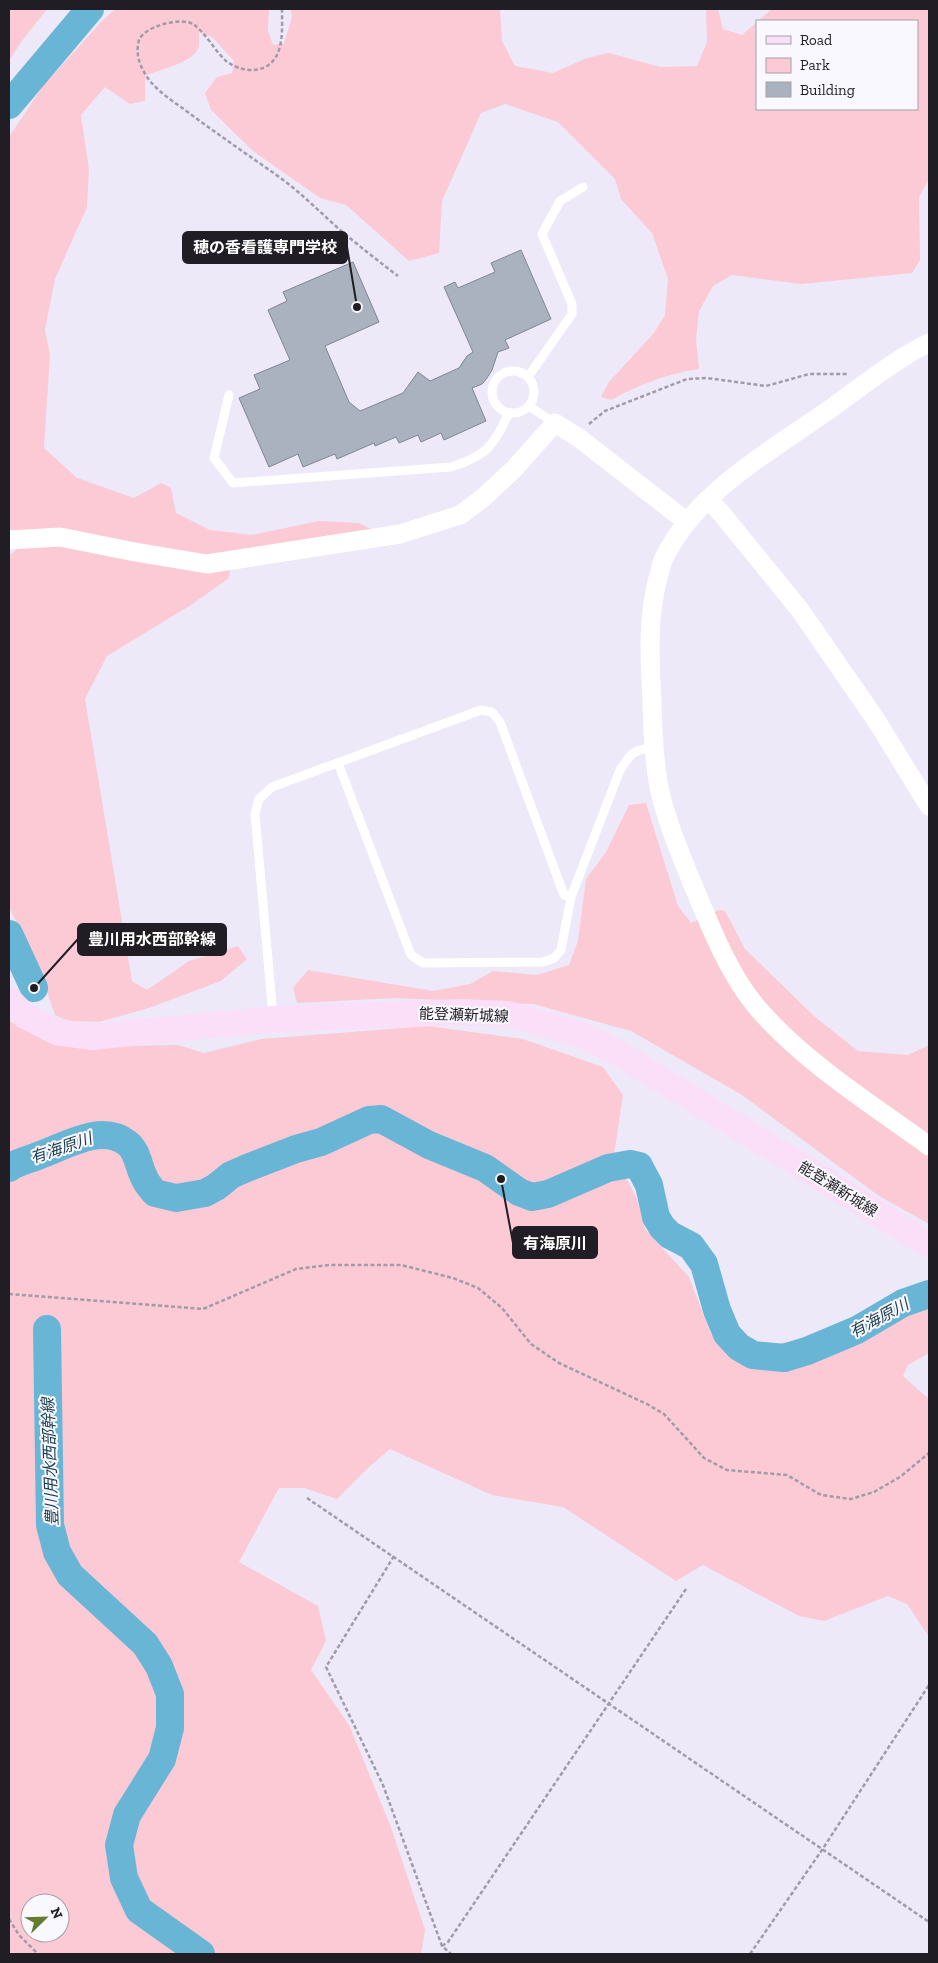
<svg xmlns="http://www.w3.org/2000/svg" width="938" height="1963" font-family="'Zilla Slab','Noto Sans JP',serif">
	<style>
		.green { fill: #fccad4; fill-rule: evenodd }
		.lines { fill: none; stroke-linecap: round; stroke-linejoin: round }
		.river { stroke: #69b5d6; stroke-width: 28 }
		.building { fill: #abb2bf; stroke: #7f8693 }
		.path { stroke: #9f9ca8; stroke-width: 2.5; stroke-dasharray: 4 2.5; stroke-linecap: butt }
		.service { stroke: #fff; stroke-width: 9 }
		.minor { stroke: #fff; stroke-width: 19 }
		.secondary { stroke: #fbdef8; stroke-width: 26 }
		.labels { text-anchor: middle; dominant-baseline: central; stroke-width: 4; stroke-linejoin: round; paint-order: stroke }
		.street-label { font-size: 15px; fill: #201e24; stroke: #f9f8fe }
		.water-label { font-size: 16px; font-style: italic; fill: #1b3e4d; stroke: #f9f8fe }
		.leader { fill: none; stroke: #201e24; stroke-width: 2 }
		.callout-dot { fill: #201e24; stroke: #f9f8fe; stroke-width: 2 }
		.callout { fill: #201e24; stroke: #201e24; stroke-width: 2 }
		.callout-label { font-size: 16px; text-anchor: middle; font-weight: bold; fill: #fff }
	</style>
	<rect width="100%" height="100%" fill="#ede9f9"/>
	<!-- green -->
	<g class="green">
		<path d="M 9,9 L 47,9 L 21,42 L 9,61 Z"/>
		<path d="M 115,9 L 269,9 L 268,31 L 273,45 L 284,43 L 292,17 L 291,9 L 500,9 L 502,41 L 515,66 L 553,73 L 587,58 L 609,53 L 660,67 L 697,66 L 707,42 L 706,9 L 718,9 L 723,29 L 742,35 L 757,22 L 757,109 L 917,109 L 917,21 L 758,21 L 772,9 L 929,9 L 929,179 L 919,197 L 920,260 L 912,273 L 801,284 L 732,275 L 713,286 L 699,311 L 696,339 L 699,369 C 666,374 641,384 611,400 L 601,397 L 609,382 L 654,333 L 665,315 L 668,279 L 652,233 L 621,199 L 615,179 L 558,122 L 505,104 L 481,113 L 442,201 L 439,253 L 409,261 L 346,205 L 320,198 L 253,151 L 211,110 L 205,93 L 217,77 L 232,73 L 234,61 L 213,38 L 199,32 C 199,37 200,45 198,49 C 190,64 160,69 145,76 L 145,101 L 130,104 L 105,87 L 81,115 L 89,170 L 87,207 L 55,279 L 45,330 L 50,355 L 44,448 L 77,478 L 134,498 L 161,483 L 171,488 L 176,513 L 210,530 L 251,535 L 319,521 L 359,523 L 375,531 L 232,556 L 229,578 L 191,605 L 107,656 L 85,699 L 132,981 L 147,990 L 189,961 L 238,946 L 247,959 L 221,981 L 149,1008 L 99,1022 L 69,1021 L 55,1015 L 42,977 L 9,907 L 9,556 L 21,545 L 17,531 L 9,530 L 9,137 L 43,86 L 101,22 Z"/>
		<path d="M 646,803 L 678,906 L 691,923 L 719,910 L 725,911 L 745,949 L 815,1017 L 858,1051 L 908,1055 L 929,1045 L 929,1224 L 879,1196 L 742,1095 L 631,1031 L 533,1004 L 395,998 L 297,1003 L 293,988 L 308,970 L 433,991 L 470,984 L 493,971 L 537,975 L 569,965 L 578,941 L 586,879 L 606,852 L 629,805 Z"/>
		<path d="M 9,1021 L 66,1047 L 178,1045 L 204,1053 L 261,1039 L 428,1026 L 523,1039 L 603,1067 L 623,1095 L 614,1155 L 637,1199 L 645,1229 L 689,1277 L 711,1334 L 758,1346 L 823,1337 L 878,1319 L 917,1298 L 929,1281 L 929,1353 L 908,1365 L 903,1376 L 929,1399 L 929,1637 L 907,1604 L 888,1596 L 824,1621 L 799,1616 L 703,1565 L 676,1581 L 563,1507 L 492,1495 L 390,1449 L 369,1467 L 337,1499 L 304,1488 L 279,1488 L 239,1562 L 318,1606 L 326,1641 L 311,1670 L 349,1725 L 391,1827 L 425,1930 L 421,1954 L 9,1954 ZM 30,1903 L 60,1903 L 60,1933 L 30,1933 Z"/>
	</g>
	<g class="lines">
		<!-- river -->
		<g class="river">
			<path d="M 9,105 L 90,9"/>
			<path d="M 9,934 L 34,988"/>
			<path d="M 9,1168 C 19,1161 29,1160 40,1155 C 66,1146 101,1123 127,1143 C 138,1151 138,1166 144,1177 C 146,1183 151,1188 155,1193 L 176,1198 L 205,1193 L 216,1187 L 231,1175 L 247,1168 L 296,1149 L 321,1142 L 369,1120 L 381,1119 L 429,1145 L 485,1168 L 519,1192 L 532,1197 L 548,1194 L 608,1168 L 630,1164 L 639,1166 L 649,1185 L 656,1217 L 662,1227 L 670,1235 L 691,1246 L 704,1264 L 717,1310 L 727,1334 L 739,1347 L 753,1355 L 784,1358 L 807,1351 L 857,1330 L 903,1303 L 929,1294"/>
			<path d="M 47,1329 L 50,1525 L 57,1552 L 70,1575 L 145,1644 L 159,1666 L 170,1694 L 170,1728 L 162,1759 L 127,1815 L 119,1845 L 124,1878 L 139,1910 L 201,1954"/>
		</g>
	</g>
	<!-- building -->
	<path class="building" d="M 521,250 L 551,319 L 505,340 L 509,348 L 498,352 L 492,370 L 487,378 L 482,384 L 472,388 L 486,421 L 444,440 L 441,433 L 421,442 L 418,435 L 399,443 L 396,437 L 375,446 L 374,443 L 337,459 L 335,454 L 303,467 L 298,454 L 269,467 L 239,398 L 260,389 L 254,375 L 290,360 L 268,310 L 287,301 L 283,292 L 353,262 L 379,322 L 325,346 L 349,402 L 360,411 L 403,393 L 418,372 L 430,381 L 459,368 L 467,356 L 473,352 L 444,287 L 455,282 L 458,288 L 495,272 L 491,263 Z"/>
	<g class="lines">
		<!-- path -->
		<g class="path">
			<path d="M 282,9 C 282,22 283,37 279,50 C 271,75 243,74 226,61 C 215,51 205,32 193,24 C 180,17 145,26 139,40 C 136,50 138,61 143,70 C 152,89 172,100 189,113 C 220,136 251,157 282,179 C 302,194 320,212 339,229 C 358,245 378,261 398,276"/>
			<path d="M 589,424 L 605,411 L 687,379 L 707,378 L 766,386 L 809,374 L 848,374"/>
			<path d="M 9,1294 L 203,1309 L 296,1269 L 329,1265 L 401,1265 L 453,1278 L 478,1288 L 502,1308 L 531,1344 L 559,1363 L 647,1404 L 664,1414 L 704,1458 L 727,1470 L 787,1475 L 821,1495 L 851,1499 L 874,1492 L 900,1477 L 929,1453"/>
			<path d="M 307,1498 L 929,1922"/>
			<path d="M 394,1556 L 326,1667 L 383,1785 L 442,1946 L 451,1954"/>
			<path d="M 9,1919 L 19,1935 L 38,1954"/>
			<path d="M 442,1946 L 448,1942 L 686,1589"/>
			<path d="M 750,1954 L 822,1850 L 929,1685"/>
		</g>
		<!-- service -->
		<g class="service">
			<circle cx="513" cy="392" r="21"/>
			<path d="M 528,377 L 572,314 L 572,304 L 542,234 L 560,201 L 583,187"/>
			<path d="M 229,395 L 214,458 L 233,483 L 451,467 C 488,455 492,447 509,413"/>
			<path d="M 530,407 L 555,423"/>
			<path d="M 338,763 L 411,955 L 423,963 L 543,962 L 554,958 L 561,950 L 571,897 L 620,770 C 631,753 633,750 654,747"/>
			<path d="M 273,1016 L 255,814 L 259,799 L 272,787 L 481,710 L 492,712 L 500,722 L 564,895 L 571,897"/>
		</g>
		<!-- minor -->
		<g class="minor">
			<path d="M 929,343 C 895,359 864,385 833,407 C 774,449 697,490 664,558 C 661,564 660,572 658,578 C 647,619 650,661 652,703 C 653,734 654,766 661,796 C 669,827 681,856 693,885 C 710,925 727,971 755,1005 C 803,1062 870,1103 929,1146"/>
			<path d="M 709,500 L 722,514 L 800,610 L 876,720 L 929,806"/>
			<path d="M 9,540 L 60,537 L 135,552 L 207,564 L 400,534 L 460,515 L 483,498 L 514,469 L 555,423 L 579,438 L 687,522"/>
		</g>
		<!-- secondary -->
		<path class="secondary" d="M 9,1000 L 25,1016 L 56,1032 L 92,1037 L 273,1019 L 461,1012 L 508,1014 L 581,1035 L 615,1051 L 929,1245"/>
	</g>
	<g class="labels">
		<!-- street labels -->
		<g class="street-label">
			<text transform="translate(464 1015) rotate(2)">能登瀬新城線</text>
			<text transform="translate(838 1189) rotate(32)">能登瀬新城線</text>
		</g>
		<!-- water labels -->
		<g class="water-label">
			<text transform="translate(61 1148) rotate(-19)">有海原川</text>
			<text transform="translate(879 1318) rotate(-28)">有海原川</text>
			<text transform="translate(50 1462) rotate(-92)">豊川用水西部幹線</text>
		</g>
	</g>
	<!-- callouts -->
	<path class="leader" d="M357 307L347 247M34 988L78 939M501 1179L513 1243"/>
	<g class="callout-dot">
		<circle cx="357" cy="307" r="5"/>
		<circle cx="34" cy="988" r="5"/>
		<circle cx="501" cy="1179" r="5"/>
	</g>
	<g class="callout">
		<rect x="183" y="232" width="164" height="31" rx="5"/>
		<rect x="78" y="924" width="148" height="31" rx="5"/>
		<rect x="513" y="1227" width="84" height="31" rx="5"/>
	</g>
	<g class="callout-label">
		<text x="265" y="253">穂の香看護専門学校</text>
		<text x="152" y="945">豊川用水西部幹線</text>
		<text x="555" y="1249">有海原川</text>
	</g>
	<!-- border -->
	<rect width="938" height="1963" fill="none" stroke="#201e24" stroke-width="20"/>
	<!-- legend -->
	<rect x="756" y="20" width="162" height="90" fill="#f9f8fe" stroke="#a2a1a7"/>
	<rect x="766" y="36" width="25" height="8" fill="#fbdef8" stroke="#a2a1a7"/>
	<text x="800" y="45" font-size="15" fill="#201e24">Road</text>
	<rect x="766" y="58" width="25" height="15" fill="#fccad4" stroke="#a2a1a7"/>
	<text x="800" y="70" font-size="15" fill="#201e24">Park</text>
	<rect x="766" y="82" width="25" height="15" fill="#abb2bf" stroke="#a2a1a7"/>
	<text x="800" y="95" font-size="15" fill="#201e24">Building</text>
	<!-- north arrow -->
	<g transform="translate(45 1918) rotate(67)"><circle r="24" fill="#f9f8fe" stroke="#a2a1a7"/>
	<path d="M0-4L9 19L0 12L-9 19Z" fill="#637c30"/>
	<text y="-8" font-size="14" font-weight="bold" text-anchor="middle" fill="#201e24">N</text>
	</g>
</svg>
